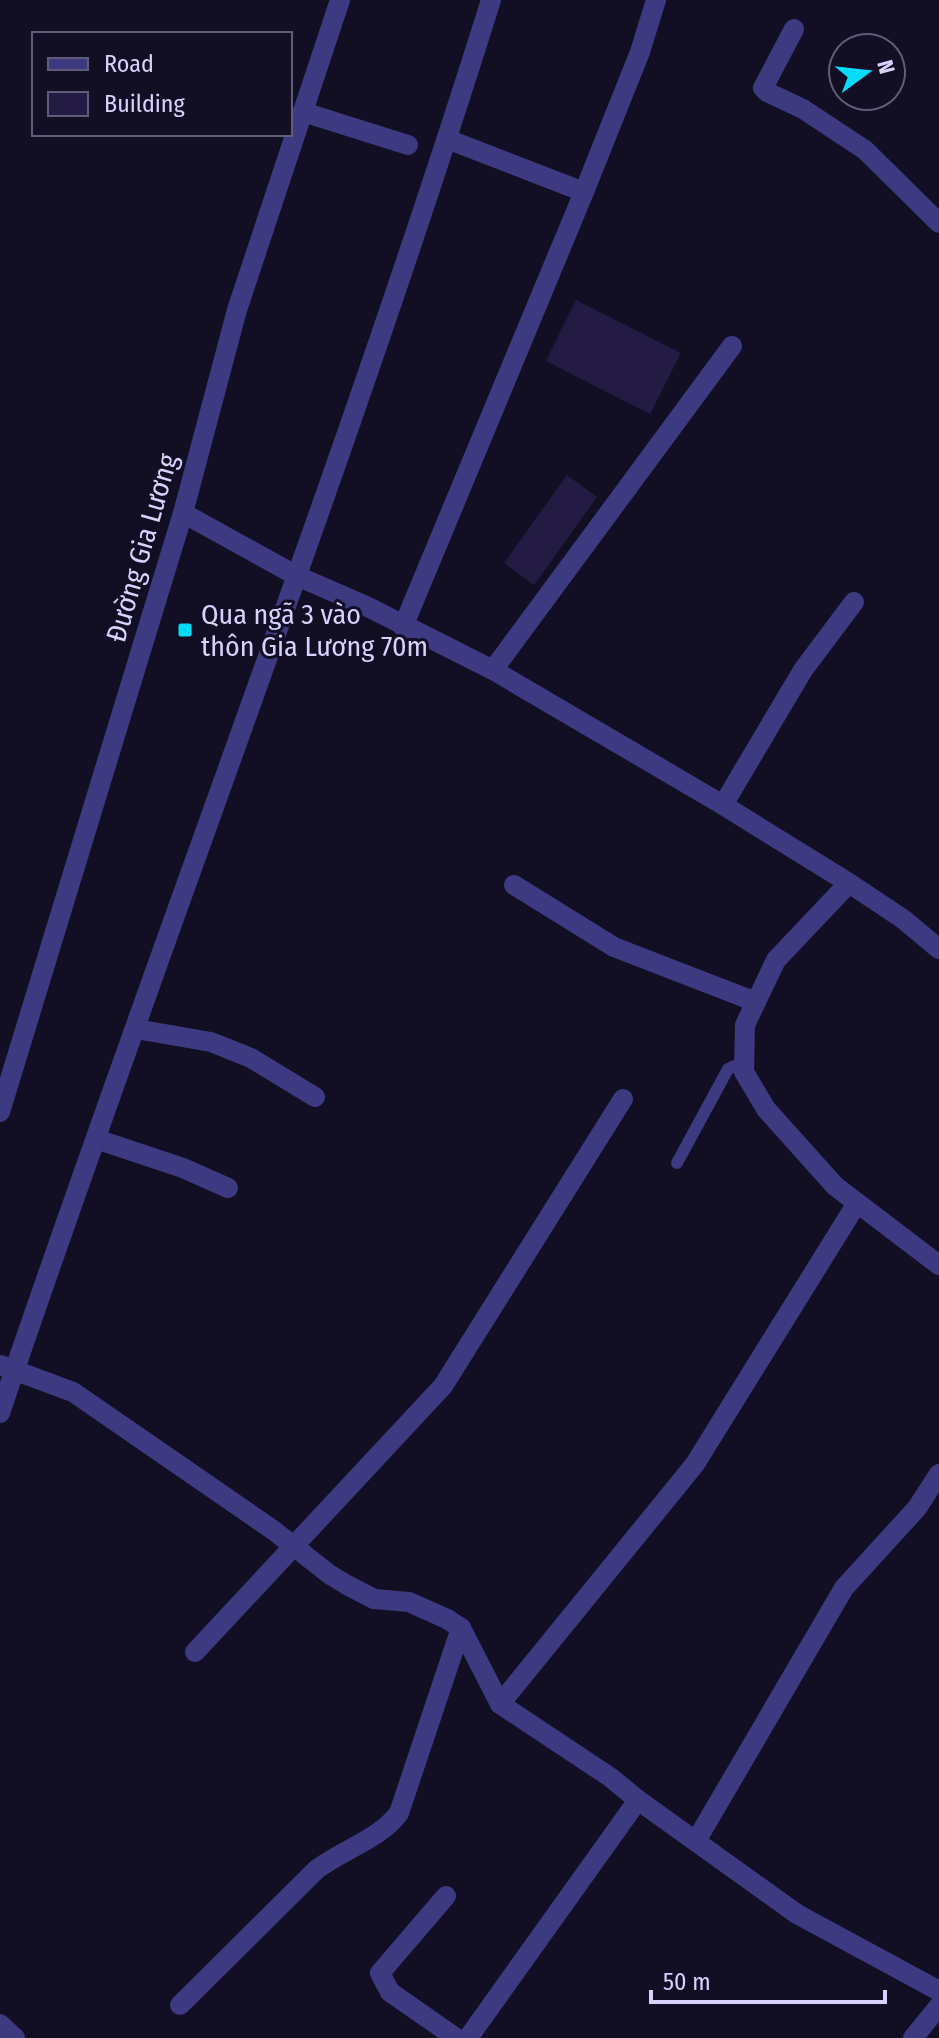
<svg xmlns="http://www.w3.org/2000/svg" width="939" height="2038" font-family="'Fira Sans Condensed',sans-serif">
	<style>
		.building { fill: #241b44 }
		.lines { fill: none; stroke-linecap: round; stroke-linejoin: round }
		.service { stroke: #3e3a81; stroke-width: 12 }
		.minor { stroke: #3e3a81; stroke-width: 20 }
		.tertiary { stroke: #3e3a81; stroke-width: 20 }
		.poi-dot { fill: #05dcf7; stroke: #120e23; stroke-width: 3 }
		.labels { text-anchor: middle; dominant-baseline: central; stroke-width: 6; stroke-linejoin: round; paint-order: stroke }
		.street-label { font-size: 28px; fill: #d7d2fe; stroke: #120e23 }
		.poi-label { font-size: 28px; fill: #d7d2fe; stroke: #120e23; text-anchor: start }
	</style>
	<rect width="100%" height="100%" fill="#120e23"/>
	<!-- building -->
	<g class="building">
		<path d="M 576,300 L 681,353 L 650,414 L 546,361 Z"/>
		<path d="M 567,475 L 597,497 L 534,585 L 504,563 Z"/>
	</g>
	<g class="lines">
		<!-- service -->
		<path class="service" d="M 677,1163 L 728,1069 L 744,1062"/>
		<!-- minor -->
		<g class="minor">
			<path d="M 794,29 L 763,88 L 767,92 L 803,109 L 865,150 L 939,223"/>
			<path d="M 303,112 L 408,145"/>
			<path d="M 447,139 L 584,192"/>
			<path d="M 183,513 L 297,576 L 366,606 L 493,670 L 723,805 L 849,883 L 903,919 L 939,949"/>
			<path d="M 403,627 L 584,192 L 640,52 L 656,0"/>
			<path d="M 493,670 L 732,346"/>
			<path d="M 723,805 L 803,670 L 854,602"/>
			<path d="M 849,883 L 776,960 L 745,1025 L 744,1072 L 766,1109 L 835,1186 L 939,1265"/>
			<path d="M 514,885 L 614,947 L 756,1002"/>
			<path d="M 136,1029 L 211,1042 L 251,1058 L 315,1097"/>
			<path d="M 96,1139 L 183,1168 L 228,1188"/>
			<path d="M 0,1365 L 73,1392 L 273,1530 L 329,1574 L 347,1585 L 374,1599 L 409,1602 L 447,1619 L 461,1628 L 500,1704 L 610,1777 L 638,1800 L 797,1914 L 939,1991"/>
			<path d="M 0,1413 C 160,941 342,476 491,0"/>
			<path d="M 195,1652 L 443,1386 L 623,1099"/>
			<path d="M 500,1704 L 695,1464 L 857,1203"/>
			<path d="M 696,1841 L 844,1588 L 917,1508 L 939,1474"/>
			<path d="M 446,1896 L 380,1973 L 390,1992 L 456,2038"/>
			<path d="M 180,2005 L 316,1870 C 342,1850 380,1839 399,1813 L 461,1628"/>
			<path d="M 0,2024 L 15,2038"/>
			<path d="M 468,2038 L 638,1800"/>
			<path d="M 913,2038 L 939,2006"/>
		</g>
		<!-- tertiary -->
		<path class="tertiary" d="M 0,1112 L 183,513 L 237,310 L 340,0"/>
	</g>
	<!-- markers -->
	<rect class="poi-dot" x="177" y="622" width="16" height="16" rx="4"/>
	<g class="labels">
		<!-- street labels -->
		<g class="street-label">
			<text transform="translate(142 548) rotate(-74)">Đường Gia Lương</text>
		</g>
		<!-- poi labels -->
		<g class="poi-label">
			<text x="201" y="614">Qua ngã 3 vào<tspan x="201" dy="32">thôn Gia Lương 70m</tspan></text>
		</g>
	</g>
	<!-- legend -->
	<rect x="32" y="32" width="260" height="104" fill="#120e23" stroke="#615c7b" stroke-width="2"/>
	<rect x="48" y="58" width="40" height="12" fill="#3e3a81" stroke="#615c7b" stroke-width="2"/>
	<text x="104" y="72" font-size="24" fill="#d7d2fe">Road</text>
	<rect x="48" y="92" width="40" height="24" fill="#241b44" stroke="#615c7b" stroke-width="2"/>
	<text x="104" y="112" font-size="24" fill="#d7d2fe">Building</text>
	<!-- north arrow -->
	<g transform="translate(867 72) rotate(75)"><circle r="38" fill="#120e23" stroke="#615c7b" stroke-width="2"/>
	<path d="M0-6L14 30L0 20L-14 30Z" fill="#05dcf7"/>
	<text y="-12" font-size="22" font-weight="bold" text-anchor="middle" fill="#d7d2fe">N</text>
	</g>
	<!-- scale -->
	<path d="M651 1990v12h234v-12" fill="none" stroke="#d7d2fe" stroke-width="4"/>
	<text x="663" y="1990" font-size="24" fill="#d7d2fe" stroke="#120e23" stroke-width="6" paint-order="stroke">50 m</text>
</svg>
